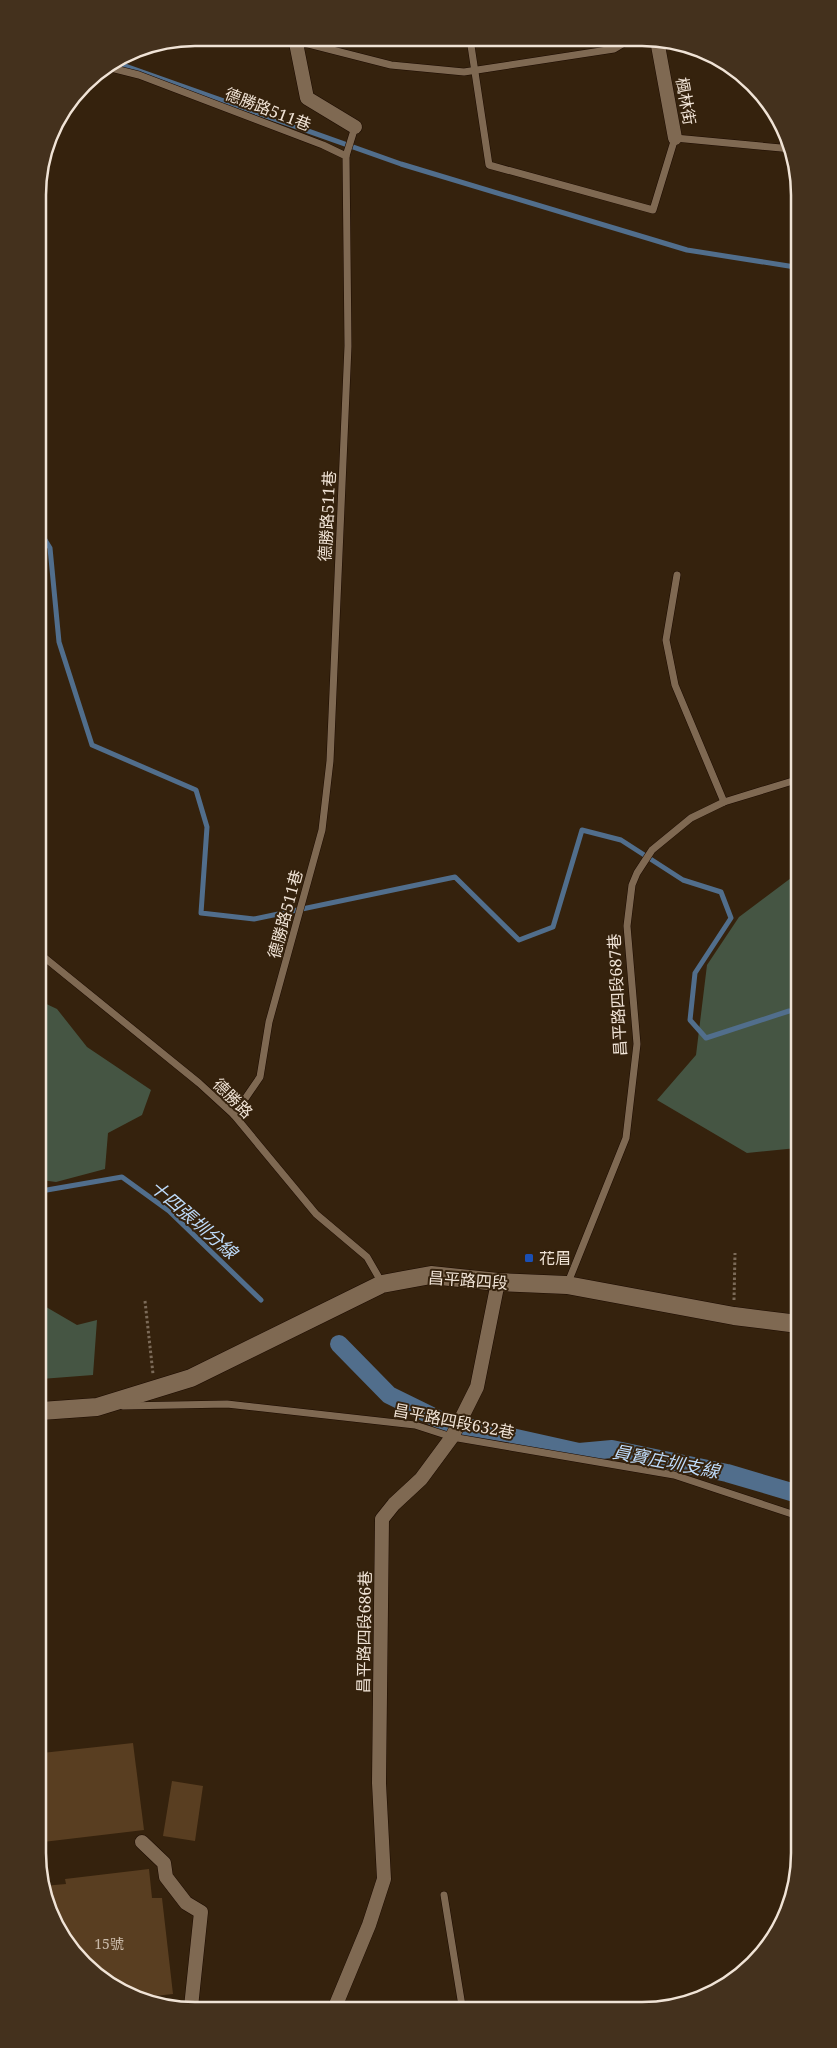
<svg xmlns="http://www.w3.org/2000/svg" width="837" height="2048" font-family="'Noto Serif','Noto Sans TC',serif">
	<style>
		.green { fill: #455543 }
		.lines { fill: none; stroke-linecap: round; stroke-linejoin: round }
		.stream { stroke: #516e8c; stroke-width: 5 }
		.canal { stroke: #516e8c; stroke-width: 18 }
		.building { fill: #593e21 }
		.service-casing { stroke: #1c0b00; stroke-width: 8 }
		.minor-casing { stroke: #1c0b00; stroke-width: 15 }
		.tertiary-casing { stroke: #1c0b00; stroke-width: 19 }
		.path { stroke: #7c6b59; stroke-width: 3; stroke-dasharray: 2.5 2.5; stroke-linecap: butt }
		.service { stroke: #7f6952; stroke-width: 7 }
		.minor { stroke: #7f6952; stroke-width: 14 }
		.tertiary { stroke: #7f6952; stroke-width: 18 }
		.transit-dot { fill: #1a4fb4; stroke: #35220d; stroke-width: 2 }
		.labels { text-anchor: middle; dominant-baseline: central; stroke-width: 4; stroke-linejoin: round; paint-order: stroke }
		.number-label { font-size: 14px; fill: #cabaa9 }
		.street-label { font-size: 16px; fill: #f0e3d6; stroke: #35220d }
		.poi-label { font-size: 16px; fill: #f0e3d6; stroke: #35220d; text-anchor: start }
		.water-label { font-size: 18px; font-style: italic; fill: #bedbfa; stroke: #35220d }
		.rim { fill: none; stroke: #f0e3d6; stroke-width: 2.5 }
	</style>
	<rect width="100%" height="100%" fill="#35220d"/>
	<!-- green -->
	<g class="green">
		<path d="M 796,877 L 797,1148 L 747,1153 L 657,1100 L 696,1055 L 707,965 L 739,917 L 791,878 Z"/>
		<path d="M 40,1001 L 57,1009 L 87,1047 L 151,1090 L 142,1115 L 108,1133 L 105,1169 L 56,1182 L 41,1180 Z"/>
		<path d="M 41,1304 L 77,1325 L 97,1320 L 93,1375 L 41,1379 Z"/>
	</g>
	<g class="lines">
		<!-- stream -->
		<g class="stream">
			<path d="M 114,62 L 401,164 L 687,250 L 795,267"/>
			<path d="M 39,530 L 50,548 L 59,642 L 92,745 L 196,790 L 207,827 L 201,913 L 254,919 L 455,877 L 519,940 L 553,927 L 582,830 L 621,840 L 683,880 L 721,892 L 731,918 L 695,973 L 690,1020 L 706,1038 L 789,1011 L 797,1011"/>
			<path d="M 41,1191 L 122,1177 L 169,1211 L 261,1300"/>
		</g>
		<!-- canal -->
		<path class="canal" d="M 339,1344 L 389,1395 L 444,1422 L 579,1452 L 612,1449 L 727,1473 L 798,1494"/>
	</g>
	<!-- building -->
	<g class="building">
		<path d="M 133,1743 L 144,1830 L 43,1842 L 42,1753 Z"/>
		<path d="M 172,1781 L 203,1786 L 195,1841 L 163,1836 Z"/>
		<path d="M 149,1869 L 152,1898 L 162,1898 L 173,1994 L 136,1998 L 125,1994 L 84,1965 L 43,1893 L 43,1886 L 66,1884 L 65,1879 Z"/>
	</g>
	<g class="lines">
		<!-- service casing -->
		<g class="service-casing">
			<g id="service">
				<path d="M 285,38 L 391,65 L 464,72 L 614,49 L 629,40"/>
				<path d="M 470,39 L 489,165 L 653,210 L 675,138 L 792,149"/>
				<path d="M 107,67 L 139,75 L 323,145 L 346,156 L 348,346 L 330,761 L 322,830 L 269,1022 L 260,1077 L 234,1115"/>
				<path d="M 781,123 L 784,148"/>
				<path d="M 346,156 L 355,127"/>
				<path d="M 677,575 L 666,640 L 675,685 L 724,802"/>
				<path d="M 40,954 L 199,1083 L 234,1115 L 316,1214 L 367,1257 L 382,1283"/>
				<path d="M 567,1285 L 626,1138 L 637,1044 L 627,926 L 632,885 L 637,873 L 652,850 L 691,818 L 724,802 L 796,780"/>
				<path d="M 123,1406 L 227,1404 L 415,1425 L 452,1437 L 674,1475 L 798,1516"/>
				<path d="M 444,1895 L 462,2006"/>
			</g>
		</g>
		<!-- minor casing -->
		<g class="minor-casing">
			<g id="minor">
				<path d="M 295,38 L 307,98 L 355,127"/>
				<path d="M 657,40 L 675,138"/>
				<path d="M 142,1842 L 164,1863 L 166,1877 L 186,1903 L 201,1912 L 191,2007"/>
				<path d="M 335,2007 L 369,1925 L 384,1879 L 379,1783 L 382,1519 L 394,1504 L 421,1479 L 452,1437 L 477,1387 L 498,1282"/>
			</g>
		</g>
		<!-- tertiary casing -->
		<g class="tertiary-casing">
			<path id="tertiary" d="M 41,1411 L 97,1407 L 191,1378 L 382,1284 L 431,1275 L 498,1282 L 567,1285 L 734,1316 L 798,1324"/>
		</g>
		<!-- path -->
		<g class="path">
			<path d="M 734,1300 L 735,1253"/>
			<path d="M 145,1301 L 153,1374"/>
		</g>
		<!-- service -->
		<use href="#service" class="service"/>
		<!-- minor -->
		<use href="#minor" class="minor"/>
		<!-- tertiary -->
		<use href="#tertiary" class="tertiary"/>
	</g>
	<!-- markers -->
	<rect class="transit-dot" x="524" y="1253" width="10" height="10" rx="2.5"/>
	<g class="labels">
		<!-- number labels -->
		<g class="number-label">
			<text x="109" y="1943">15號</text>
		</g>
		<!-- street labels -->
		<g class="street-label">
			<text transform="translate(686 101) rotate(80)">楓林街</text>
			<text transform="translate(268 109) rotate(21)">德勝路511巷</text>
			<text transform="translate(327 516) rotate(-87)">德勝路511巷</text>
			<text transform="translate(285 914) rotate(-75)">德勝路511巷</text>
			<text transform="translate(617 995) rotate(-93)">昌平路四段687巷</text>
			<text transform="translate(233 1098) rotate(45)">德勝路</text>
			<text transform="translate(468 1280) rotate(4)">昌平路四段</text>
			<text transform="translate(454 1421) rotate(11)">昌平路四段632巷</text>
			<text transform="translate(364 1632) rotate(-89)">昌平路四段686巷</text>
		</g>
		<!-- poi labels -->
		<g class="poi-label">
			<text x="539" y="1258">花眉</text>
		</g>
		<!-- water labels -->
		<g class="water-label">
			<text transform="translate(194 1219) rotate(41)">十四張圳分線</text>
			<text transform="translate(666 1461) rotate(11)">員寶庄圳支線</text>
		</g>
	</g>
	<!-- crop -->
	<path d="M0 0H837V2048H0ZM195 46H642A149 149 0 0 1 791 195V1853A149 149 0 0 1 642 2002H195A149 149 0 0 1 46 1853V195A149 149 0 0 1 195 46Z" fill="#44311d" fill-rule="evenodd"/>
	<path class="rim" d="M195 46H642A149 149 0 0 1 791 195V1853A149 149 0 0 1 642 2002H195A149 149 0 0 1 46 1853V195A149 149 0 0 1 195 46Z"/>
</svg>
